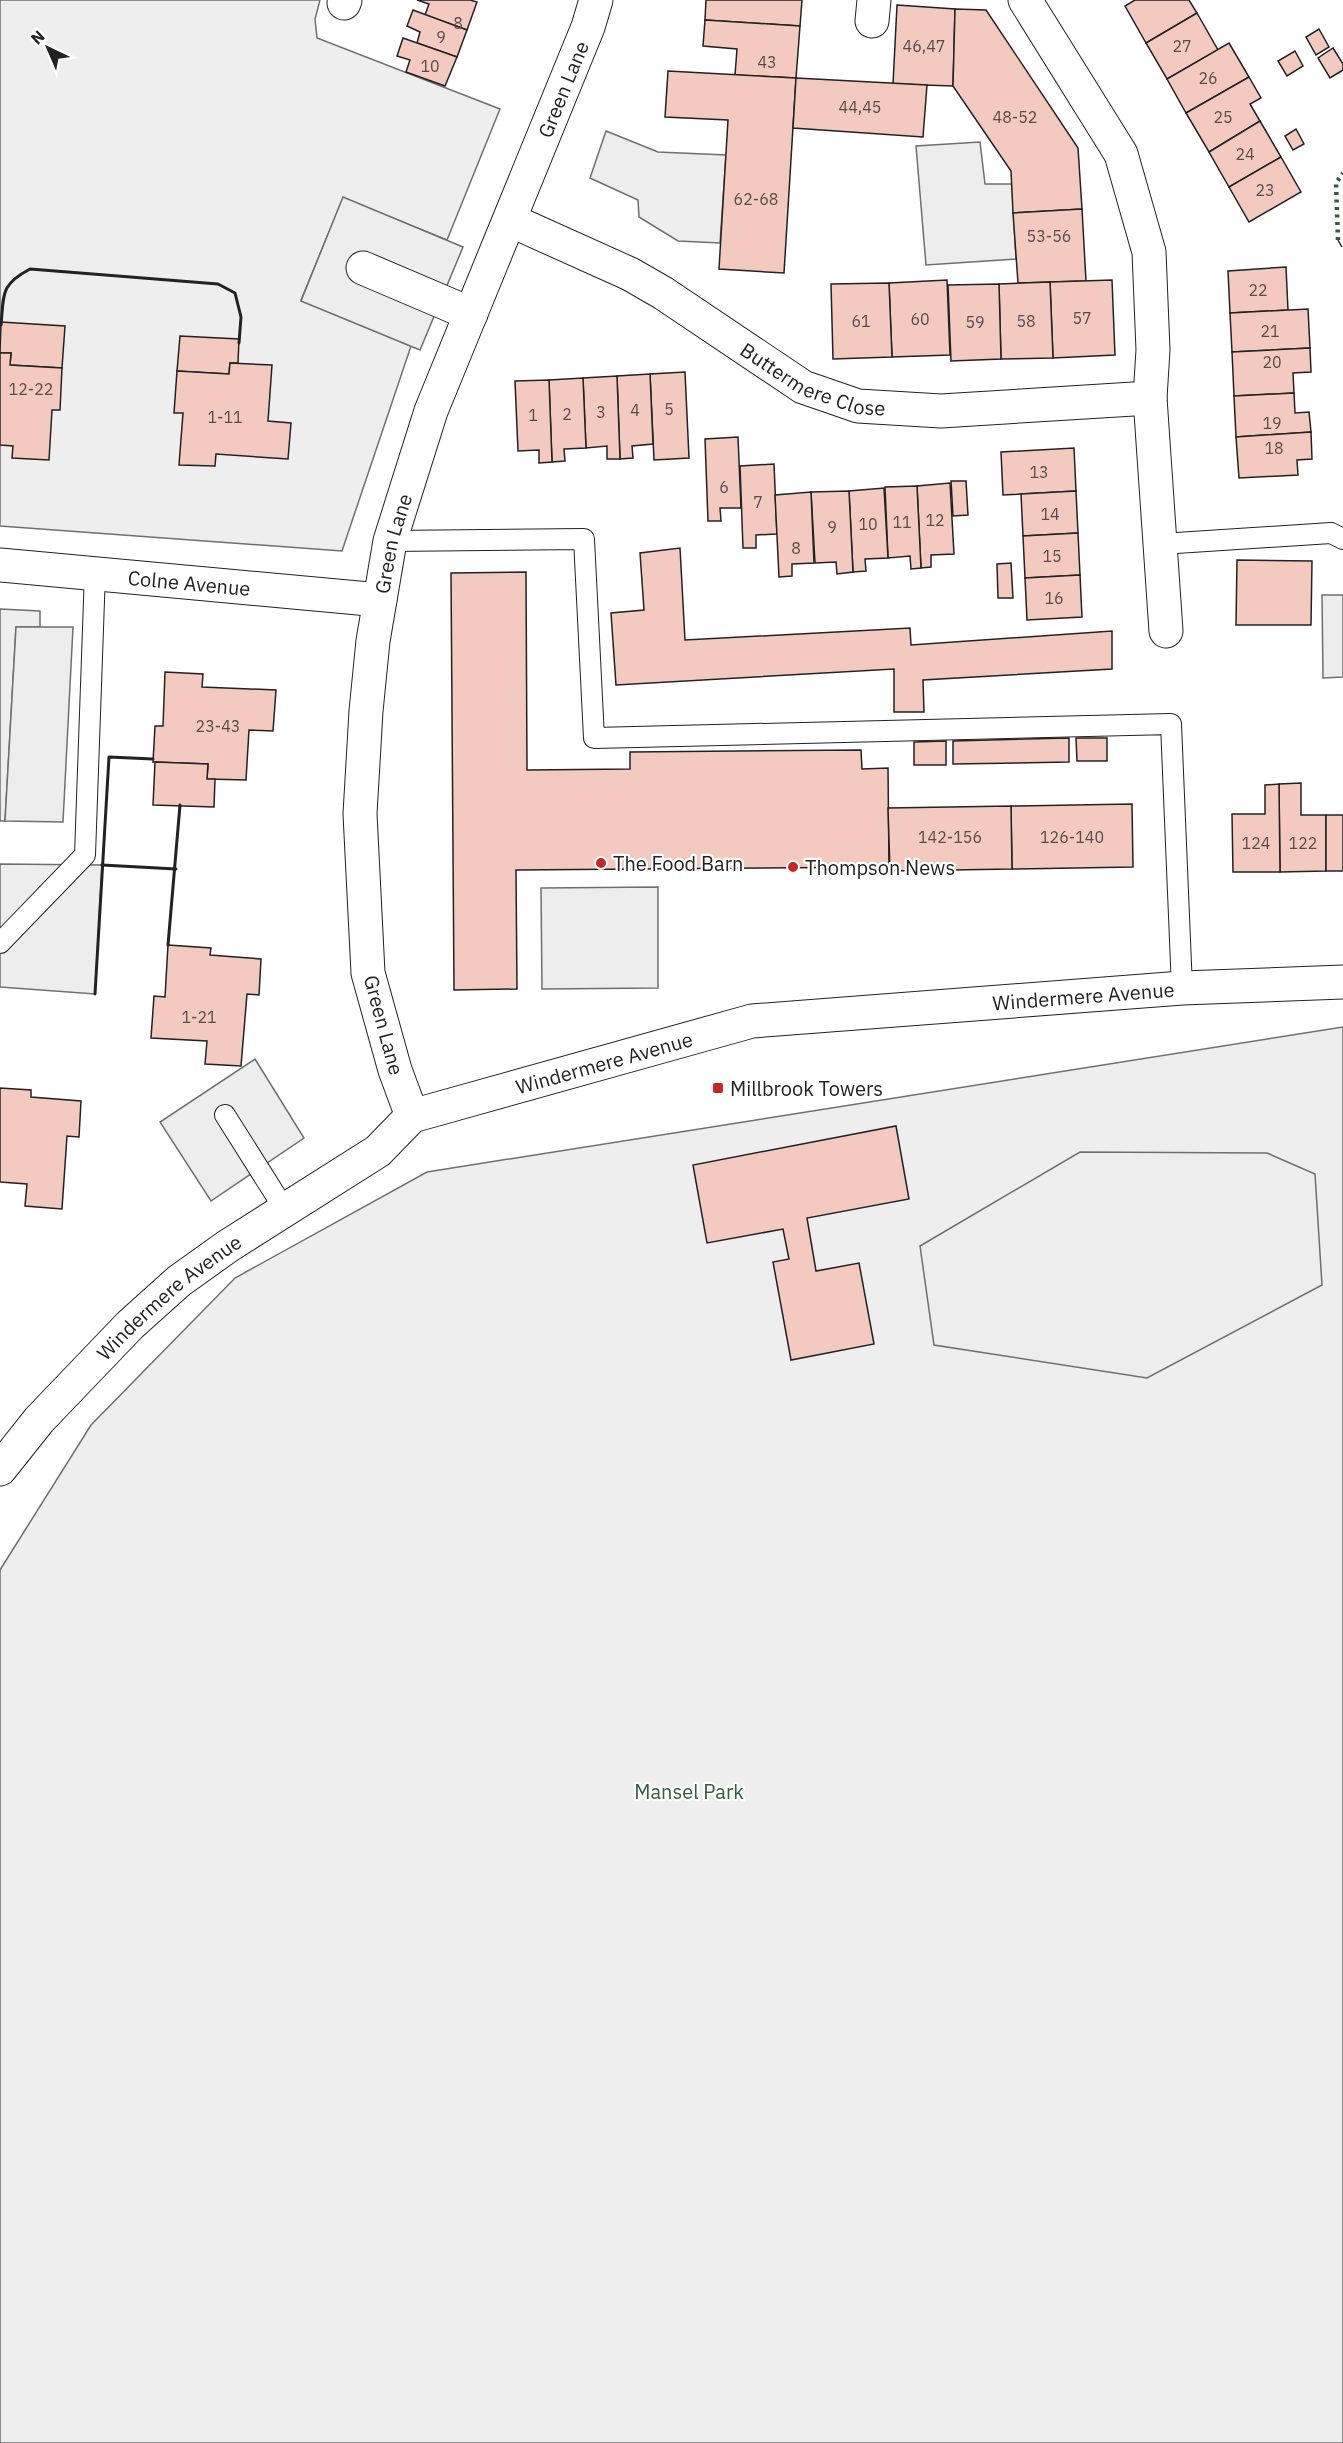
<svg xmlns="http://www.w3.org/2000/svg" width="1343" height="2443" font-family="'IBM Plex Sans',sans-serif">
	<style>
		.green { fill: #eee; stroke: #6f6f6f; stroke-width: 1.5 }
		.parking { fill: #ededed; stroke: #6f6f6f; stroke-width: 1.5 }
		.building { fill: #f3c9c0; stroke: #222; stroke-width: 1.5 }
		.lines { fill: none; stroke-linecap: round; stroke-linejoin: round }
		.lane-casing { stroke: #222; stroke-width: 22 }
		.street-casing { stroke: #222; stroke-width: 35 }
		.lane { stroke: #fff; stroke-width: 20 }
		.street { stroke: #fff; stroke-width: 33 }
		.hedge { stroke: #2f5e38; stroke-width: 4.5; stroke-dasharray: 3 4.5; stroke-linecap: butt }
		.fence { stroke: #222; stroke-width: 1.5; stroke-dasharray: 8 3; stroke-linecap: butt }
		.wall { stroke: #222; stroke-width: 3 }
		.poi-dot { fill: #c62828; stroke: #fff; stroke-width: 2 }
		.labels { text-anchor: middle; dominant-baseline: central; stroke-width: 4.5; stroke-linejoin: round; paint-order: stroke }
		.number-label { font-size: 16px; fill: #564c4a }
		.street-label { font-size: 20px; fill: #222; stroke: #fff }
		.poi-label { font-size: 20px; fill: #222; stroke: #fff; text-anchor: start }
		.park-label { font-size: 20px; fill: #2f5e38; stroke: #fff }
	</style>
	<rect width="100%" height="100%" fill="#fff"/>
	<!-- green -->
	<g class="green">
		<path d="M 0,0 L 320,0 L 315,19 L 317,38 L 500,109 L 447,240 L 343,198 L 301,300 L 411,346 L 342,551 L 0,526 Z"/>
		<path d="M 0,609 L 40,611 L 40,627 L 16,627 L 5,821 L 0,821 Z"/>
		<path d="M 1343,1027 L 1343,2443 L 0,2443 L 0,1570 L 91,1425 L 235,1278 L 427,1172 Z"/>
	</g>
	<!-- parking -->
	<g class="parking">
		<path d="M 606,131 L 658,152 L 726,155 L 720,243 L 678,241 L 639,217 L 638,200 L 590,178 Z"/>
		<path d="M 980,142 L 985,184 L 1012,184 L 1016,259 L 926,265 L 916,146 Z"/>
		<path d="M 343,197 L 463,247 L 420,350 L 301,301 Z"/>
		<path d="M 1322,595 L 1343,595 L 1343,677 L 1323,678 Z"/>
		<path d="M 16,627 L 73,627 L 63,822 L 5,821 Z"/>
		<path d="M 0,864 L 102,865 L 95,994 L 0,987 Z"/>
		<path d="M 658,887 L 658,988 L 542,989 L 541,888 Z"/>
		<path d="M 255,1059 L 304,1138 L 211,1201 L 160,1122 Z"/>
		<path d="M 1080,1152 L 1267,1153 L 1315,1174 L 1322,1285 L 1147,1378 L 934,1345 L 920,1246 Z"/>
	</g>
	<!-- building -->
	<g class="building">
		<path d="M 417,0 L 470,0 L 477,2 L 467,30 L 425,15 L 429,4 Z"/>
		<path d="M 706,0 L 802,0 L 800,26 L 705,20 Z"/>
		<path d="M 1135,0 L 1189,0 L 1197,13 L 1146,43 L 1125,6 Z"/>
		<path d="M 897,5 L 955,9 L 953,86 L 893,84 Z"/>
		<path d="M 955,9 L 986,10 L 1078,148 L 1082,209 L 1013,213 L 1011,171 L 953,86 Z"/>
		<path d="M 413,10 L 467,30 L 457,57 L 417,43 L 420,32 L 407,26 Z"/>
		<path d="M 1197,13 L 1218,50 L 1167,79 L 1146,43 Z"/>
		<path d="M 705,20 L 800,26 L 796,78 L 735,75 L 737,49 L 703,46 Z"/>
		<path d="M 1319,29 L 1329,47 L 1316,55 L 1306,37 Z"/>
		<path d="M 403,38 L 457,57 L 445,86 L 406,72 L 410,60 L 397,56 Z"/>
		<path d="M 1229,43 L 1249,77 L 1186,113 L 1167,79 Z"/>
		<path d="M 1333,48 L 1343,64 L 1343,70 L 1330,78 L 1318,58 Z"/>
		<path d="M 1295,51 L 1303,66 L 1287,76 L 1278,61 Z"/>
		<path d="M 668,71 L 796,78 L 784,273 L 719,269 L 728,120 L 665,117 Z"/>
		<path d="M 1249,77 L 1261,98 L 1250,104 L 1260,121 L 1209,152 L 1186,113 Z"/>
		<path d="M 796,78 L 927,85 L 923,137 L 793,128 Z"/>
		<path d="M 1260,121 L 1281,157 L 1229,187 L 1209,152 Z"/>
		<path d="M 1296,129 L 1304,144 L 1293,150 L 1285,136 Z"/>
		<path d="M 1281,157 L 1301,192 L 1249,222 L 1229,187 Z"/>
		<path d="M 1082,209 L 1086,281 L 1018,283 L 1013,213 Z"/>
		<path d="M 1286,267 L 1288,310 L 1230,313 L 1228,271 Z"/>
		<path d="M 947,280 L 950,355 L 892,357 L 889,283 Z"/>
		<path d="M 1112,280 L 1115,355 L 1053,358 L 1050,282 Z"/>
		<path d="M 1050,282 L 1053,358 L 1001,359 L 999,284 Z"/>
		<path d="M 889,283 L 892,357 L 833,359 L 831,284 Z"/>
		<path d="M 999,284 L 1001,359 L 951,361 L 948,285 Z"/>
		<path d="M 1308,309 L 1310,348 L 1232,352 L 1230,313 Z"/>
		<path d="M 1,322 L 65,326 L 62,368 L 10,365 L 11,353 L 0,353 Z"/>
		<path d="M 180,336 L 239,339 L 238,363 L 230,363 L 229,374 L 177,371 Z"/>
		<path d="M 1310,348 L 1311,372 L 1293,373 L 1294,393 L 1234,396 L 1232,352 Z"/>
		<path d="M 0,353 L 11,353 L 10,365 L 62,368 L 60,410 L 52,410 L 49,460 L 12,458 L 13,446 L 0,445 Z"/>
		<path d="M 230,363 L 272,365 L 268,421 L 291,423 L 288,459 L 216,454 L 215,466 L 179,465 L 183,413 L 174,413 L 177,371 L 229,374 Z"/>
		<path d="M 685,372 L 689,458 L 654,460 L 650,374 Z"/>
		<path d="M 650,374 L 653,444 L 632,446 L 633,458 L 620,459 L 617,376 Z"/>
		<path d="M 617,376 L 620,459 L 607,459 L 607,446 L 586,448 L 583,378 Z"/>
		<path d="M 583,378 L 586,448 L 564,449 L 565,461 L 552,462 L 549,380 Z"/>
		<path d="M 549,380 L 552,462 L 539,463 L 539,450 L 518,451 L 515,381 Z"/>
		<path d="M 1294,393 L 1295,413 L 1309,412 L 1311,432 L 1236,437 L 1234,396 Z"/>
		<path d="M 1311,432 L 1312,459 L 1297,460 L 1298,475 L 1239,478 L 1236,437 Z"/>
		<path d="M 738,437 L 741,508 L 720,508 L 721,521 L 708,521 L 705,439 Z"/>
		<path d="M 1074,448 L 1076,491 L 1003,495 L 1001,452 Z"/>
		<path d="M 774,464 L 777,534 L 756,535 L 756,548 L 743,548 L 740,466 Z"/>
		<path d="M 951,481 L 966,481 L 968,515 L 953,516 Z"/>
		<path d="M 950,483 L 954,554 L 931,555 L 931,567 L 921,568 L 917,486 Z"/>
		<path d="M 917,486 L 921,568 L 911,569 L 910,556 L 888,558 L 885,487 Z"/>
		<path d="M 884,488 L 888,558 L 865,559 L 866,571 L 853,572 L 849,491 Z"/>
		<path d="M 849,491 L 853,572 L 837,574 L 836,562 L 815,563 L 811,492 Z"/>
		<path d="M 1076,491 L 1078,533 L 1023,536 L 1021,494 Z"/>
		<path d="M 811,492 L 814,563 L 792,564 L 792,576 L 779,577 L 775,495 Z"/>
		<path d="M 1078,533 L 1080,575 L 1025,578 L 1023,536 Z"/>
		<path d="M 680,548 L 685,640 L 910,628 L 911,645 L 1112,631 L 1112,669 L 923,680 L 924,712 L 894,712 L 894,669 L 616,685 L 611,613 L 644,610 L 640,553 Z"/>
		<path d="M 1237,560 L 1312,561 L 1311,625 L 1236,625 Z"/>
		<path d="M 1011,563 L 1013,598 L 998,598 L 997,564 Z"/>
		<path d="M 526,572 L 527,770 L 630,769 L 630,752 L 861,750 L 862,769 L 888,768 L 889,867 L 516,870 L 517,989 L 454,990 L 451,573 Z"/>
		<path d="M 1080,575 L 1082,617 L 1027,620 L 1025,578 Z"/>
		<path d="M 165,672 L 203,674 L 202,687 L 276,690 L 273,731 L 249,730 L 246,780 L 207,779 L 208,764 L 153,762 L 155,726 L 163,726 Z"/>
		<path d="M 1069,738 L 1069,762 L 953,764 L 953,741 Z"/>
		<path d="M 1076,738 L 1107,738 L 1107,761 L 1077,761 Z"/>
		<path d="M 946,741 L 946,765 L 914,765 L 914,742 Z"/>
		<path d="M 155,762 L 208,764 L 207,779 L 215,779 L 214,807 L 153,805 Z"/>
		<path d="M 1301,783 L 1301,815 L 1326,815 L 1326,871 L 1280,872 L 1279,784 Z"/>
		<path d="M 1279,784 L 1280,872 L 1233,872 L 1232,814 L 1265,814 L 1265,785 Z"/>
		<path d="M 1132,804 L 1133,867 L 1012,869 L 1011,806 Z"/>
		<path d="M 1011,806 L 1012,869 L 890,871 L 888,808 Z"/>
		<rect x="1326" y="815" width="17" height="56"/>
		<path d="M 168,945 L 211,948 L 210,955 L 261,959 L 259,995 L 247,994 L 241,1066 L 205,1064 L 207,1041 L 151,1038 L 154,996 L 165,997 Z"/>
		<path d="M 0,1088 L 31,1090 L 31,1097 L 81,1101 L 79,1137 L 67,1136 L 62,1209 L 25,1206 L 27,1184 L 0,1182 Z"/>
		<path d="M 896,1126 L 909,1199 L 807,1218 L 816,1271 L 859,1263 L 874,1344 L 791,1360 L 773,1262 L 789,1259 L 783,1229 L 707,1243 L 693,1165 Z"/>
	</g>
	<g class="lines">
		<!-- lane casing -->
		<g class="lane-casing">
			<g id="lane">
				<path d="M 390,541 L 584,539 L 594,738 L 1171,724 L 1182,988"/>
				<path d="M 1161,544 L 1331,533 L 1343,539"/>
				<path d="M 0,943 L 85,855 L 95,572"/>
				<path d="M 225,1115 L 285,1210"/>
			</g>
		</g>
		<!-- street casing -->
		<g class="street-casing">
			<g id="street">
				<path d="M 1025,0 L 1121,154 L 1149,252 L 1153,350 L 1150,398 L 1166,631"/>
				<path d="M 344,3 L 345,0"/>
				<path d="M 872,21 L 874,0"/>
				<path id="s1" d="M 510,220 L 630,274 L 663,293 L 803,387 L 858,406 L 941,411 L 1150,398"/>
				<path d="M 363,268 L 471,314"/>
				<path id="s2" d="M 0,565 L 380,600"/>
				<path id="s3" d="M 412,1116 L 395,1070 L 368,973 L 360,814 L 366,711 L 373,641 L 390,541 L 431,411 L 588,27 L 596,0"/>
				<path id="s4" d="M 0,1469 L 39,1420 L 130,1325 L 179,1281 L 228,1246 L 378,1151 L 412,1116 L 752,1021 L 1182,988 L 1343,982"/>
			</g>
		</g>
		<!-- lane -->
		<use href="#lane" class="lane"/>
		<!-- street -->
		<use href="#street" class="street"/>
		<!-- hedge -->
		<path class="hedge" d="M 1338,240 L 1336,183 L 1343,173"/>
		<!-- fence -->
		<path class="fence" d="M 1338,240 L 1343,249"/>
		<!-- wall -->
		<g class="wall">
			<path d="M 1,325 C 4,294 0,285 30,269 L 218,284 L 235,293 L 241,317 L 239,343"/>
			<path d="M 102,865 L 176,869"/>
			<path d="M 168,945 L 180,805"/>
			<path d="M 95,994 L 109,757 L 153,759"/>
		</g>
	</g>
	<!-- markers -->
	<g class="poi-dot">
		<circle cx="601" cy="863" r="6"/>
		<circle cx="793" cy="867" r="6"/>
		<rect x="712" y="1082" width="12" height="12" rx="3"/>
	</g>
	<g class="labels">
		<!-- number labels -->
		<g class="number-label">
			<text x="458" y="23">8</text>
			<text x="441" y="37">9</text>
			<text x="924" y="46">46,47</text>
			<text x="1182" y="46">27</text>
			<text x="767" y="62">43</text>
			<text x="430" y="66">10</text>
			<text x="1208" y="78">26</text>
			<text x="860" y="107">44,45</text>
			<text x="1015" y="117">48-52</text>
			<text x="1223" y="117">25</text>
			<text x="1245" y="154">24</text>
			<text x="1265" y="190">23</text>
			<text x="756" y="199">62-68</text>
			<text x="1049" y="236">53-56</text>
			<text x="1258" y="290">22</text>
			<text x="1082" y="318">57</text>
			<text x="920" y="319">60</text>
			<text x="861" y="321">61</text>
			<text x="1026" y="321">58</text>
			<text x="975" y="322">59</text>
			<text x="1270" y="331">21</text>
			<text x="1272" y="362">20</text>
			<text x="31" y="389">12-22</text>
			<text x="669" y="409">5</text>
			<text x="635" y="410">4</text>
			<text x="601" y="412">3</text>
			<text x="567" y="414">2</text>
			<text x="533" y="415">1</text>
			<text x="225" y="417">1-11</text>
			<text x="1272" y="423">19</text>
			<text x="1274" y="448">18</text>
			<text x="1039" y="472">13</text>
			<text x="724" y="487">6</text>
			<text x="758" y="502">7</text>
			<text x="1050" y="514">14</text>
			<text x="935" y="520">12</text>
			<text x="902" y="522">11</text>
			<text x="868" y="524">10</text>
			<text x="832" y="527">9</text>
			<text x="796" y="548">8</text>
			<text x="1052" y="556">15</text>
			<text x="1054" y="598">16</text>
			<text x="218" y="726">23-43</text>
			<text x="950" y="837">142-156</text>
			<text x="1072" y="837">126-140</text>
			<text x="1256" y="843">124</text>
			<text x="1303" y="843">122</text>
			<text x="199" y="1017">1-21</text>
		</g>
		<!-- street labels -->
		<g class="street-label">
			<text stroke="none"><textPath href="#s3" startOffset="1068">Green Lane</textPath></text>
			<text stroke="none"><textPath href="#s1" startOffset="345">Buttermere Close</textPath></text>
			<text stroke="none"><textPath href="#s3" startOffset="582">Green Lane</textPath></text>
			<text stroke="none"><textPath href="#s2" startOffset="190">Colne Avenue</textPath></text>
			<text stroke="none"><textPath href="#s4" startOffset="1232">Windermere Avenue</textPath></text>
			<text transform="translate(384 1025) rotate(75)">Green Lane</text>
			<text stroke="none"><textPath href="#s4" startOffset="746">Windermere Avenue</textPath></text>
			<text stroke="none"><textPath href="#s4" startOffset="242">Windermere Avenue</textPath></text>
		</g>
		<!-- poi labels -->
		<g class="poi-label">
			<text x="613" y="863">The Food Barn</text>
			<text x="805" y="867">Thompson News</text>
			<text x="730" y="1088">Millbrook Towers</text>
		</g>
		<!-- park labels -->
		<g class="park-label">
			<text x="689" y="1791">Mansel Park</text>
		</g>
	</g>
	<!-- north arrow -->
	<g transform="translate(48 48) rotate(316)" stroke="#ffffff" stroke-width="4.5" paint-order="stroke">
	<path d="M0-4.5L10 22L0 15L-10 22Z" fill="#222222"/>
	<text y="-9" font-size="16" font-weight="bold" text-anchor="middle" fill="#222222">N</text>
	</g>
</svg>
